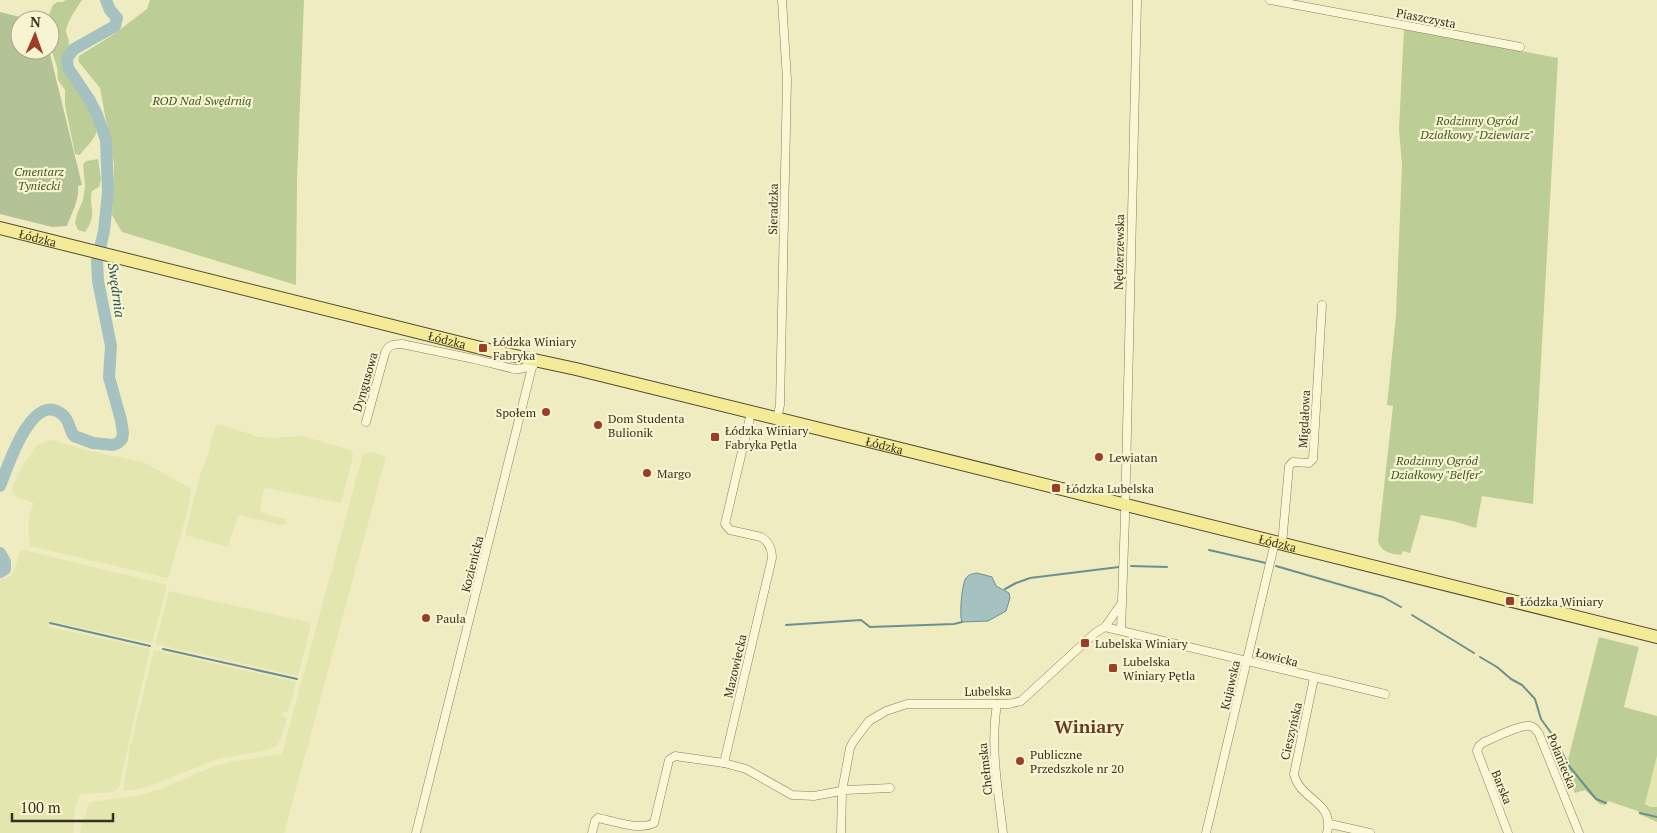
<svg xmlns="http://www.w3.org/2000/svg" width="1657" height="833" font-family="'PT Serif',serif">
	<style>
		.farmland { fill: #e3e6af }
		.green { fill: #bcce96 }
		.cemetery { fill: #b4c395 }
		.water { fill: #a5c2c0; stroke: #6b918f }
		.lines { fill: none; stroke-linecap: round; stroke-linejoin: round }
		.stream { stroke: #6b918f; stroke-width: 2 }
		.river { stroke: #a5c2c0; stroke-width: 12 }
		.street-casing { stroke: #8a7e58; stroke-width: 9 }
		.primary-casing { stroke: #584a2d; stroke-width: 14 }
		.street { stroke: #faf7d6; stroke-width: 8 }
		.primary { stroke: #f4eb99; stroke-width: 12 }
		.poi-dot { fill: #9c3e26; stroke: #f7f4d2; stroke-width: 2 }
		.labels { text-anchor: middle; dominant-baseline: central; stroke-width: 4.5; stroke-linejoin: round; paint-order: stroke }
		.street-label { font-size: 12px; fill: #3a311d; stroke: #f7f4d2 }
		.park-label { font-size: 12px; font-style: italic; fill: #3f5723; stroke: #f7f4d2 }
		.poi-label { font-size: 12px; fill: #3a311d; stroke: #f7f4d2; text-anchor: start }
		.water-label { font-size: 14px; font-style: italic; fill: #2c535a; stroke: #f7f4d2 }
		.district-label { font-size: 18px; font-weight: bold; fill: #683b1b; stroke: #f7f4d2 }
	</style>
	<rect width="100%" height="100%" fill="#f0ecc2"/>
	<!-- farmland -->
	<g class="farmland">
		<path d="M 221,425 L 259,437 L 274,438 L 303,436 L 350,450 L 353,453 L 352,461 L 341,503 L 266,488 L 263,491 L 260,512 L 285,519 L 287,522 L 286,524 L 281,525 L 238,515 L 228,547 L 185,535 L 200,475 L 208,455 L 215,427 Z"/>
		<path d="M 52,440 L 90,451 L 143,462 L 190,488 L 191,491 L 187,512 L 169,576 L 167,578 L 30,546 L 28,527 L 30,512 L 34,503 L 15,496 L 12,489 L 14,483 L 25,462 L 35,448 L 41,443 Z"/>
		<path d="M 372,452 L 386,457 L 284,833 L 80,833 L 82,821 L 86,814 L 88,804 L 90,802 L 136,796 L 161,789 L 209,768 L 229,762 L 282,754 L 363,454 Z"/>
		<path d="M 24,550 L 167,585 L 152,643 L 50,621 L 49,627 L 150,649 L 119,787 L 115,792 L 80,794 L 75,810 L 73,833 L 0,833 L 0,580 L 10,576 L 14,572 L 20,552 Z"/>
		<path d="M 169,591 L 308,622 L 311,625 L 298,676 L 155,644 Z"/>
		<path d="M 154,650 L 296,682 L 288,712 L 283,711 L 282,716 L 287,718 L 281,738 L 277,745 L 271,749 L 218,759 L 155,784 L 140,789 L 123,791 L 130,747 Z"/>
		<path d="M 1657,756 L 1657,807 L 1645,804 Z"/>
	</g>
	<!-- green -->
	<g class="green">
		<path d="M 66,0 L 82,0 C 77,8 67,21 66,31 C 66,35 69,38 69,42 C 69,53 61,60 66,72 C 73,89 101,113 96,133 C 94,140 84,149 80,155 L 75,154 L 65,105 L 65,90 L 58,80 L 57,67 L 50,46 L 50,20 L 47,20 L 53,5 L 57,2 L 62,2 Z"/>
		<path d="M 150,0 L 304,0 L 297,180 L 296,285 L 122,232 L 112,215 L 114,164 L 100,88 L 78,61 L 79,56 L 114,34 L 147,9 Z"/>
		<path d="M 1404,29 L 1558,58 L 1533,504 L 1482,496 L 1476,528 L 1453,521 L 1421,515 L 1410,553 L 1403,551 L 1401,555 C 1391,554 1381,552 1378,541 L 1393,406 L 1387,405 L 1396,315 L 1402,165 L 1399,129 Z"/>
		<path d="M 98,159 L 101,179 L 99,187 L 92,191 C 88,209 99,212 85,232 L 78,230 L 75,223 L 77,214 L 83,200 L 85,186 L 83,164 L 86,161 Z"/>
		<path d="M 1599,637 L 1639,647 L 1624,707 L 1657,716 L 1657,756 L 1645,804 L 1651,807 L 1657,807 L 1657,822 L 1639,814 L 1638,811 L 1608,801 L 1605,805 L 1600,804 L 1585,790 L 1575,793 L 1566,772 L 1566,768 Z"/>
	</g>
	<!-- cemetery -->
	<path class="cemetery" d="M 0,12 L 32,20 L 20,20 L 20,50 L 49,50 L 82,185 L 78,186 C 80,199 71,214 67,226 L 52,227 L 0,214 Z"/>
	<!-- water -->
	<path class="water" d="M 977,573 L 992,577 L 996,586 L 1009,593 L 1010,598 L 1006,611 L 988,621 L 962,622 C 959,615 962,583 966,578 C 969,574 972,574 977,573 Z"/>
	<g class="lines">
		<!-- stream -->
		<g class="stream">
			<path d="M 1209,550 L 1266,563"/>
			<path d="M 1131,566 L 1167,567"/>
			<path d="M 1276,566 L 1383,597 L 1401,607"/>
			<path d="M 1005,589 L 1016,583 L 1030,578 L 1119,567"/>
			<path d="M 1412,615 L 1474,653"/>
			<path d="M 50,623 L 150,646"/>
			<path d="M 786,625 L 861,620 L 870,627 L 954,624 L 962,622"/>
			<path d="M 163,649 L 297,679"/>
			<path d="M 1480,657 L 1497,667 L 1511,679 L 1522,685 L 1535,699 L 1541,719 L 1554,737 L 1569,766 L 1596,799 L 1606,803"/>
			<path d="M 1640,813 L 1657,817"/>
		</g>
		<!-- river -->
		<g class="river">
			<path d="M 0,486 C 7,469 32,388 63,415 C 70,421 69,430 74,436 L 93,443 L 113,445 L 118,443 L 122,439 L 123,433 L 121,420 L 109,377 L 111,346 L 98,281 L 97,261 L 104,231 L 108,192 L 106,140 L 97,115 L 89,99 L 68,68 L 67,58 L 74,49 L 115,26 L 117,18 L 110,10 L 106,0"/>
			<path d="M 0,553 L 5,562 L 5,569 L 0,572"/>
		</g>
		<!-- street casing -->
		<g class="street-casing">
			<g id="street">
				<path d="M 1270,0 L 1520,47"/>
				<path d="M 777,419 L 780,405 L 787,80 L 782,0"/>
				<path d="M 366,422 L 385,353 C 388,345 393,344 402,344 L 474,359 L 514,369 L 519,369 L 533,366"/>
				<path d="M 1282,544 L 1289,466 L 1293,462 L 1309,463 L 1313,459 L 1322,305"/>
				<path d="M 1105,627 L 1385,694"/>
				<path d="M 1121,630 L 1125,517 L 1137,0"/>
				<path d="M 1314,678 L 1294,774 C 1300,801 1335,801 1327,833"/>
				<path d="M 997,704 C 990,748 998,789 1003,833"/>
				<path d="M 724,763 L 772,558 C 772,549 769,542 761,537 L 730,530 L 725,524 L 751,413"/>
				<path d="M 1330,824 L 1370,833"/>
				<path d="M 416,833 L 534,359"/>
				<path d="M 592,833 L 595,821 L 598,818 C 614,821 638,831 654,823 L 669,760 L 675,756 L 724,763 L 746,769 L 792,795 L 814,796 L 846,790 L 890,788"/>
				<path d="M 841,833 L 842,791 L 850,748 L 853,742 L 869,721 L 886,711 L 907,704 L 1009,704 L 1021,701 L 1095,633 L 1105,627 L 1121,604"/>
				<path d="M 1206,833 L 1275,542"/>
				<path d="M 1508,833 L 1477,751 L 1479,746 L 1484,742 C 1494,738 1521,724 1530,726 C 1535,727 1537,731 1539,734 L 1579,833"/>
			</g>
		</g>
		<!-- primary casing -->
		<g class="primary-casing">
			<g id="primary">
				<path id="s1" d="M 0,228 L 497,352 L 576,369 L 893,447 L 1657,637"/>
			</g>
		</g>
		<!-- street -->
		<use href="#street" class="street"/>
		<!-- primary -->
		<use href="#primary" class="primary"/>
	</g>
	<!-- markers -->
	<g class="poi-dot">
		<rect x="478" y="343" width="10" height="10" rx="2.5"/>
		<circle cx="546" cy="412" r="5"/>
		<circle cx="598" cy="425" r="5"/>
		<rect x="710" y="432" width="10" height="10" rx="2.5"/>
		<circle cx="1099" cy="457" r="5"/>
		<circle cx="647" cy="473" r="5"/>
		<rect x="1051" y="483" width="10" height="10" rx="2.5"/>
		<rect x="1505" y="596" width="10" height="10" rx="2.5"/>
		<circle cx="426" cy="618" r="5"/>
		<rect x="1080" y="638" width="10" height="10" rx="2.5"/>
		<rect x="1108" y="663" width="10" height="10" rx="2.5"/>
		<circle cx="1020" cy="761" r="5"/>
	</g>
	<g class="labels">
		<!-- street labels -->
		<g class="street-label">
			<text transform="translate(1426 18) rotate(11)">Piaszczysta</text>
			<text transform="translate(773 209) rotate(-89)">Sieradzka</text>
			<text stroke="none"><textPath href="#s1" startOffset="39">Łódzka</textPath></text>
			<text transform="translate(1119 252) rotate(-89)">Nędzerzewska</text>
			<text stroke="none"><textPath href="#s1" startOffset="461">Łódzka</textPath></text>
			<text transform="translate(365 382) rotate(-74)">Dyngusowa</text>
			<text transform="translate(1304 419) rotate(-87)">Migdałowa</text>
			<text stroke="none"><textPath href="#s1" startOffset="911">Łódzka</textPath></text>
			<text stroke="none"><textPath href="#s1" startOffset="1316">Łódzka</textPath></text>
			<text transform="translate(472 564) rotate(-76)">Kozienicka</text>
			<text transform="translate(1277 657) rotate(14)">Łowicka</text>
			<text transform="translate(735 666) rotate(-77)">Mazowiecka</text>
			<text transform="translate(1230 685) rotate(-77)">Kujawska</text>
			<text transform="translate(988 691) rotate(-1)">Lubelska</text>
			<text transform="translate(1291 731) rotate(-77)">Cieszyńska</text>
			<text transform="translate(1562 761) rotate(68)">Połaniecka</text>
			<text transform="translate(985 769) rotate(-96)">Chełmska</text>
			<text transform="translate(1502 787) rotate(68)">Barska</text>
		</g>
		<!-- park labels -->
		<g class="park-label">
			<text x="202" y="100">ROD Nad Swędrnią</text>
			<text x="1477" y="120">Rodzinny Ogród<tspan x="1477" dy="14">Działkowy "Dziewiarz"</tspan></text>
			<text x="39" y="171">Cmentarz<tspan x="39" dy="14">Tyniecki</tspan></text>
			<text x="1437" y="460">Rodzinny Ogród<tspan x="1437" dy="14">Działkowy "Belfer"</tspan></text>
		</g>
		<!-- poi labels -->
		<g class="poi-label">
			<text x="493" y="341">Łódzka Winiary<tspan x="493" dy="14">Fabryka</tspan></text>
			<text x="536" y="412" text-anchor="end">Społem</text>
			<text x="608" y="418">Dom Studenta<tspan x="608" dy="14">Bulionik</tspan></text>
			<text x="725" y="430">Łódzka Winiary<tspan x="725" dy="14">Fabryka Pętla</tspan></text>
			<text x="1109" y="457">Lewiatan</text>
			<text x="657" y="473">Margo</text>
			<text x="1066" y="488">Łódzka Lubelska</text>
			<text x="1520" y="601">Łódzka Winiary</text>
			<text x="436" y="618">Paula</text>
			<text x="1095" y="643">Lubelska Winiary</text>
			<text x="1123" y="661">Lubelska<tspan x="1123" dy="14">Winiary Pętla</tspan></text>
			<text x="1030" y="754">Publiczne<tspan x="1030" dy="14">Przedszkole nr 20</tspan></text>
		</g>
		<!-- water labels -->
		<g class="water-label">
			<text transform="translate(117 290) rotate(82)">Swędrnia</text>
		</g>
		<!-- district labels -->
		<g class="district-label">
			<text x="1089" y="726">Winiary</text>
		</g>
	</g>
	<!-- north arrow -->
	<g transform="translate(35 35) rotate(2)"><circle r="24" fill="#f7f4d2" stroke="#aba68a"/>
	<path d="M0-4L9 19L0 12L-9 19Z" fill="#9c3e26"/>
	<text y="-8" font-size="14" font-weight="bold" text-anchor="middle" fill="#3a311d">N</text>
	</g>
	<!-- scale -->
	<path d="M12 813v8h101v-8" fill="none" stroke="#3a311d" stroke-width="2.5"/>
	<text x="20" y="813" font-size="15" fill="#3a311d" stroke="#f7f4d2" stroke-width="4" paint-order="stroke">100 m</text>
</svg>
